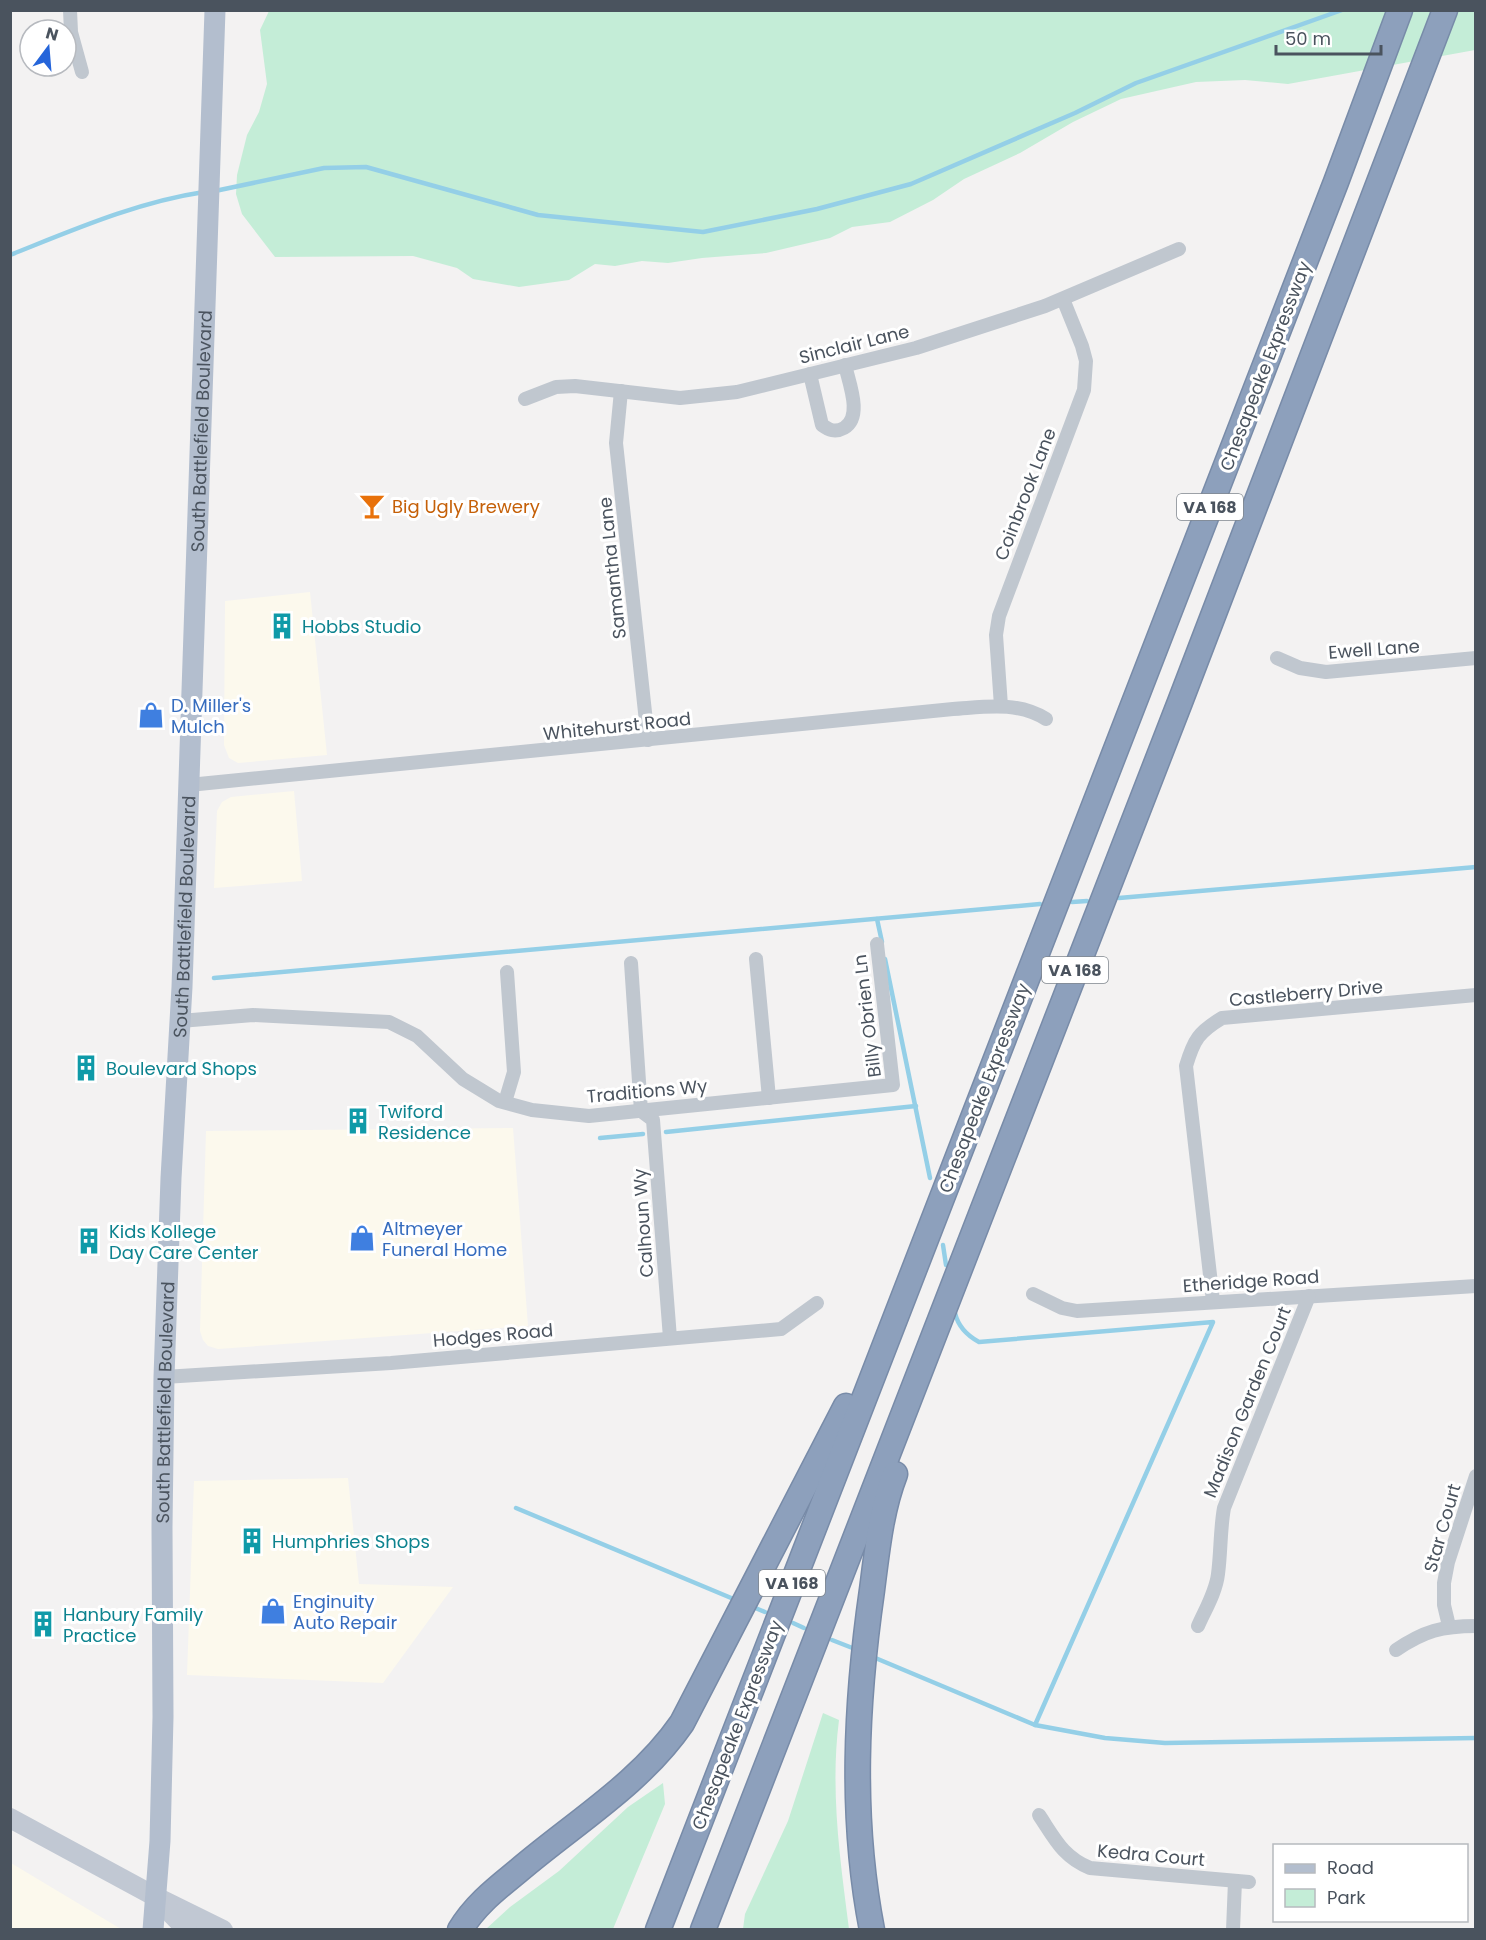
<svg xmlns="http://www.w3.org/2000/svg" width="1486" height="1940" font-family="Poppins,sans-serif">
	<style>
		.commercial { fill: #fcf9ed }
		.green { fill: #c4edd7 }
		.lines { fill: none; stroke-linecap: round; stroke-linejoin: round }
		.stream { stroke: #94cfe7; stroke-width: 4.5 }
		.motorway-casing { stroke: #788ba8; stroke-width: 27 }
		.minor { stroke: #c0c7cf; stroke-width: 14 }
		.secondary { stroke: #c1c8d3; stroke-width: 20 }
		.primary { stroke: #b3bece; stroke-width: 21 }
		.motorway { stroke: #8da0bc; stroke-width: 24 }
		.labels { text-anchor: middle; dominant-baseline: central; stroke-width: 6; stroke-linejoin: round; paint-order: stroke }
		.shield { fill: #fff; stroke: #80878e; stroke-width: 1.5 }
		.shield-label { font-size: 16px; font-weight: bold; fill: #4a535e }
		.street-label { font-size: 18px; fill: #4a535e; stroke: #fff }
		.food-label { font-size: 18px; fill: #c56008; stroke: #fff; text-anchor: start }
		.culture-label { font-size: 18px; fill: #0d838f; stroke: #fff; text-anchor: start }
		.shop-label { font-size: 18px; fill: #366cbe; stroke: #fff; text-anchor: start }
	</style>
	<rect width="100%" height="100%" fill="#f3f2f2"/>
	<!-- commercial -->
	<g class="commercial">
		<path d="M 310,592 L 327,755 L 238,763 L 229,758 L 224,745 L 225,601 Z"/>
		<path d="M 294,791 L 302,881 L 214,888 L 217,811 L 222,802 L 231,797 Z"/>
		<path d="M 513,1128 L 528,1326 L 218,1349 L 208,1346 L 203,1340 L 200,1331 L 206,1131 Z"/>
		<path d="M 348,1478 L 359,1584 L 453,1587 L 383,1683 L 187,1675 L 194,1481 Z"/>
		<path d="M 11,1863 L 121,1929 L 11,1929 Z"/>
	</g>
	<!-- green -->
	<g class="green">
		<path d="M 269,11 L 1475,11 L 1475,50 L 1288,84 L 1245,80 L 1196,82 L 1121,99 L 1073,122 L 1020,153 L 964,179 L 933,200 L 890,222 L 852,227 L 830,238 L 766,253 L 702,258 L 668,263 L 642,261 L 615,266 L 595,264 L 569,280 L 519,287 L 473,279 L 457,268 L 413,256 L 275,257 L 242,214 L 236,194 L 237,175 L 247,135 L 259,112 L 267,84 L 260,30 Z"/>
		<path d="M 823,1713 L 839,1720 C 830,1790 840,1859 849,1929 L 743,1929 L 745,1914 L 788,1821 Z"/>
		<path d="M 663,1783 L 665,1804 L 613,1929 L 486,1929 L 510,1907 L 559,1871 L 628,1807 Z"/>
	</g>
	<g class="lines">
		<!-- stream -->
		<g class="stream">
			<path d="M 215,191 L 324,168 L 366,167 L 538,215 L 703,232 L 817,209 L 911,184 L 1075,113 L 1136,83 L 1342,10"/>
			<path d="M 10,255 C 73,230 137,202 204,192"/>
			<path d="M 1119,898 L 1476,867"/>
			<path d="M 1072,902 L 1087,901"/>
			<path d="M 877,919 L 882,942"/>
			<path d="M 885,959 L 930,1178"/>
			<path d="M 214,978 L 1040,904"/>
			<path d="M 666,1132 L 916,1106"/>
			<path d="M 600,1138 L 643,1134"/>
			<path d="M 943,1245 L 946,1265"/>
			<path d="M 955,1313 C 958,1326 968,1336 979,1342 L 1213,1322 L 1035,1725"/>
			<path d="M 516,1508 L 736,1600"/>
			<path d="M 753,1607 L 765,1612"/>
			<path d="M 793,1623 L 804,1628"/>
			<path d="M 832,1640 L 855,1649"/>
			<path d="M 873,1657 L 1035,1725 L 1105,1738 L 1165,1743 L 1476,1738"/>
		</g>
		<!-- motorway casing -->
		<g class="motorway-casing">
			<g id="motorway">
				<path d="M 460,1930 C 475,1905 496,1889 518,1871 C 574,1823 640,1784 682,1723 L 846,1406"/>
				<path d="M 658,1930 L 1336,182 L 1400,10"/>
				<path d="M 703,1930 L 1180,702 L 1445,10"/>
				<path d="M 872,1930 C 850,1817 856,1702 872,1590 C 877,1551 881,1510 895,1474"/>
			</g>
		</g>
		<!-- minor -->
		<g class="minor">
			<path d="M 70,10 L 71,32 L 82,72"/>
			<path d="M 810,374 L 822,425 C 829,430 835,433 844,428 C 863,417 849,383 845,365"/>
			<path d="M 621,391 L 616,443 L 648,740"/>
			<path d="M 525,399 L 556,387 L 575,386 L 680,398 L 737,392 L 916,348 L 1045,306 L 1179,249"/>
			<path d="M 1277,658 L 1300,668 L 1326,672 L 1476,658"/>
			<path d="M 1001,706 L 996,635 L 999,616 L 1084,390 L 1086,361 L 1082,346 L 1063,299"/>
			<path d="M 189,785 L 953,709 C 985,707 1017,701 1046,719"/>
			<path d="M 756,959 L 769,1098"/>
			<path d="M 631,963 L 641,1111 L 653,1120 L 670,1338"/>
			<path d="M 180,1021 L 253,1015 L 389,1022 L 417,1036 L 463,1079 L 499,1101 L 532,1110 L 589,1116 L 893,1085 L 877,944"/>
			<path d="M 505,1102 L 514,1072 L 507,972"/>
			<path d="M 1033,1294 L 1062,1308 L 1077,1311 L 1476,1286"/>
			<path d="M 1213,1301 L 1186,1066 C 1194,1039 1199,1032 1222,1018 L 1476,995"/>
			<path d="M 164,1377 L 391,1363 L 781,1329 L 817,1303"/>
			<path d="M 1198,1626 C 1205,1610 1216,1592 1218,1574 C 1221,1552 1220,1530 1224,1508 L 1309,1296"/>
			<path d="M 1449,1626 L 1444,1605 L 1444,1583 L 1448,1562 L 1476,1476"/>
			<path d="M 1396,1650 C 1424,1631 1442,1626 1476,1626"/>
			<path d="M 1039,1815 C 1055,1839 1063,1857 1090,1868 L 1249,1882"/>
			<path d="M 1233,1930 L 1235,1881"/>
		</g>
		<!-- secondary -->
		<g class="secondary">
			<path d="M 10,1818 L 156,1897 L 223,1930"/>
			<path d="M 164,1906 L 187,1930"/>
		</g>
		<!-- primary -->
		<path class="primary" id="s1" d="M 153,1930 L 160,1841 L 163,1717 L 162,1527 L 164,1377 L 171,1178 L 182,987 L 215,10"/>
		<!-- motorway -->
		<use href="#motorway" class="motorway"/>
	</g>
	<!-- icons -->
	<defs>
		<g id="bar-bare" transform="scale(2.07)"><path d="M-6-5H6L.8 .8V4.5H3.5V6h-7V4.5H-.8V.8Z" fill="#e8710a" stroke="#fff" stroke-width="2.5" paint-order="stroke"/></g>
		<g id="building-bare" transform="scale(2.07)"><path d="M-4-6H4V6H1V3H-1V6H-4ZM-2.5-4.3h1.7v1.8h-1.7ZM.8-4.3h1.7v1.8H.8ZM-2.5-1h1.7V.8h-1.7ZM.8-1h1.7V.8H.8Z" fill="#0f9aa8" stroke="#fff" stroke-width="2.5" paint-order="stroke"/></g>
		<g id="shop-bare" transform="scale(2.07)"><path d="M-5-2.5h2.3a2.7 3.5 0 0 1 5.4 0H5L5.5 6h-11ZM-1.5-2.5h3a1.5 2.3 0 0 0-3 0Z" fill="#3f7fe0" stroke="#fff" stroke-width="2.5" paint-order="stroke"/></g>
	</defs>
	<g fill-rule="evenodd">
		<use href="#bar-bare" x="372" y="506"/>
		<use href="#building-bare" x="282" y="626"/>
		<use href="#shop-bare" x="151" y="715"/>
		<use href="#building-bare" x="86" y="1068"/>
		<use href="#building-bare" x="358" y="1121"/>
		<use href="#shop-bare" x="362" y="1238"/>
		<use href="#building-bare" x="89" y="1241"/>
		<use href="#building-bare" x="252" y="1541"/>
		<use href="#shop-bare" x="273" y="1611"/>
		<use href="#building-bare" x="43" y="1624"/>
	</g>
	<g class="labels">
		<!-- shield labels -->
		<g class="shield">
			<rect x="1177" y="494" width="66" height="26" rx="4.5"/>
			<rect x="1042" y="957" width="66" height="26" rx="4.5"/>
			<rect x="759" y="1570" width="66" height="26" rx="4.5"/>
		</g>
		<g class="shield-label">
			<text x="1210" y="507">VA 168</text>
			<text x="1075" y="970">VA 168</text>
			<text x="792" y="1583">VA 168</text>
		</g>
		<!-- street labels -->
		<g class="street-label">
			<text transform="translate(854 344) rotate(-14)">Sinclair Lane</text>
			<text transform="translate(1265 366) rotate(-69)">Chesapeake Expressway</text>
			<text stroke="none"><textPath href="#s1" startOffset="1500">South Battlefield Boulevard</textPath></text>
			<text transform="translate(1025 494) rotate(-69)">Coinbrook Lane</text>
			<text transform="translate(612 568) rotate(-96)">Samantha Lane</text>
			<text transform="translate(1374 649) rotate(-4)">Ewell Lane</text>
			<text transform="translate(617 726) rotate(-6)">Whitehurst Road</text>
			<text stroke="none"><textPath href="#s1" startOffset="1014">South Battlefield Boulevard</textPath></text>
			<text transform="translate(1306 993) rotate(-5)">Castleberry Drive</text>
			<text transform="translate(867 1016) rotate(-97)">Billy Obrien Ln</text>
			<text transform="translate(984 1088) rotate(-69)">Chesapeake Expressway</text>
			<text transform="translate(647 1091) rotate(-5)">Traditions Wy</text>
			<text transform="translate(643 1223) rotate(-94)">Calhoun Wy</text>
			<text transform="translate(1251 1281) rotate(-4)">Etheridge Road</text>
			<text transform="translate(493 1335) rotate(-5)">Hodges Road</text>
			<text stroke="none"><textPath href="#s1" startOffset="528">South Battlefield Boulevard</textPath></text>
			<text transform="translate(1247 1402) rotate(-68)">Madison Garden Court</text>
			<text transform="translate(1442 1528) rotate(-74)">Star Court</text>
			<text transform="translate(737 1725) rotate(-69)">Chesapeake Expressway</text>
			<text transform="translate(1151 1855) rotate(5)">Kedra Court</text>
		</g>
		<!-- food labels -->
		<g class="food-label">
			<text x="392" y="506">Big Ugly Brewery</text>
		</g>
		<!-- culture labels -->
		<g class="culture-label">
			<text x="302" y="626">Hobbs Studio</text>
			<text x="106" y="1068">Boulevard Shops</text>
			<text x="378" y="1111">Twiford<tspan x="378" dy="21">Residence</tspan></text>
			<text x="109" y="1231">Kids Kollege<tspan x="109" dy="21">Day Care Center</tspan></text>
			<text x="272" y="1541">Humphries Shops</text>
			<text x="63" y="1614">Hanbury Family<tspan x="63" dy="21">Practice</tspan></text>
		</g>
		<!-- shop labels -->
		<g class="shop-label">
			<text x="171" y="705">D. Miller's<tspan x="171" dy="21">Mulch</tspan></text>
			<text x="382" y="1228">Altmeyer<tspan x="382" dy="21">Funeral Home</tspan></text>
			<text x="293" y="1601">Enginuity<tspan x="293" dy="21">Auto Repair</tspan></text>
		</g>
	</g>
	<!-- border -->
	<rect width="1486" height="1940" fill="none" stroke="#4a535e" stroke-width="24"/>
	<!-- legend -->
	<rect x="1273" y="1844" width="195" height="78" fill="#ffffff" stroke="#b7babf" stroke-width="1.5"/>
	<rect x="1285" y="1864" width="30" height="9" fill="#b3bece" stroke="#b7babf" stroke-width="1.5"/>
	<text x="1327" y="1874" font-size="18" fill="#4a535e">Road</text>
	<rect x="1285" y="1889" width="30" height="18" fill="#c4edd7" stroke="#b7babf" stroke-width="1.5"/>
	<text x="1327" y="1904" font-size="18" fill="#4a535e">Park</text>
	<!-- north arrow -->
	<g transform="translate(48 48) rotate(16)"><circle r="28" fill="#ffffff" stroke="#b7babf" stroke-width="1.5"/>
	<path d="M0-4.5L10 22L0 15L-10 22Z" fill="#2565da"/>
	<text y="-9" font-size="16" font-weight="bold" text-anchor="middle" fill="#4a535e">N</text>
	</g>
	<!-- scale -->
	<path d="M1276 45v9h105v-9" fill="none" stroke="#4a535e" stroke-width="3"/>
	<text x="1285" y="45" font-size="18" fill="#4a535e" stroke="#ffffff" stroke-width="4.5" paint-order="stroke">50 m</text>
</svg>
